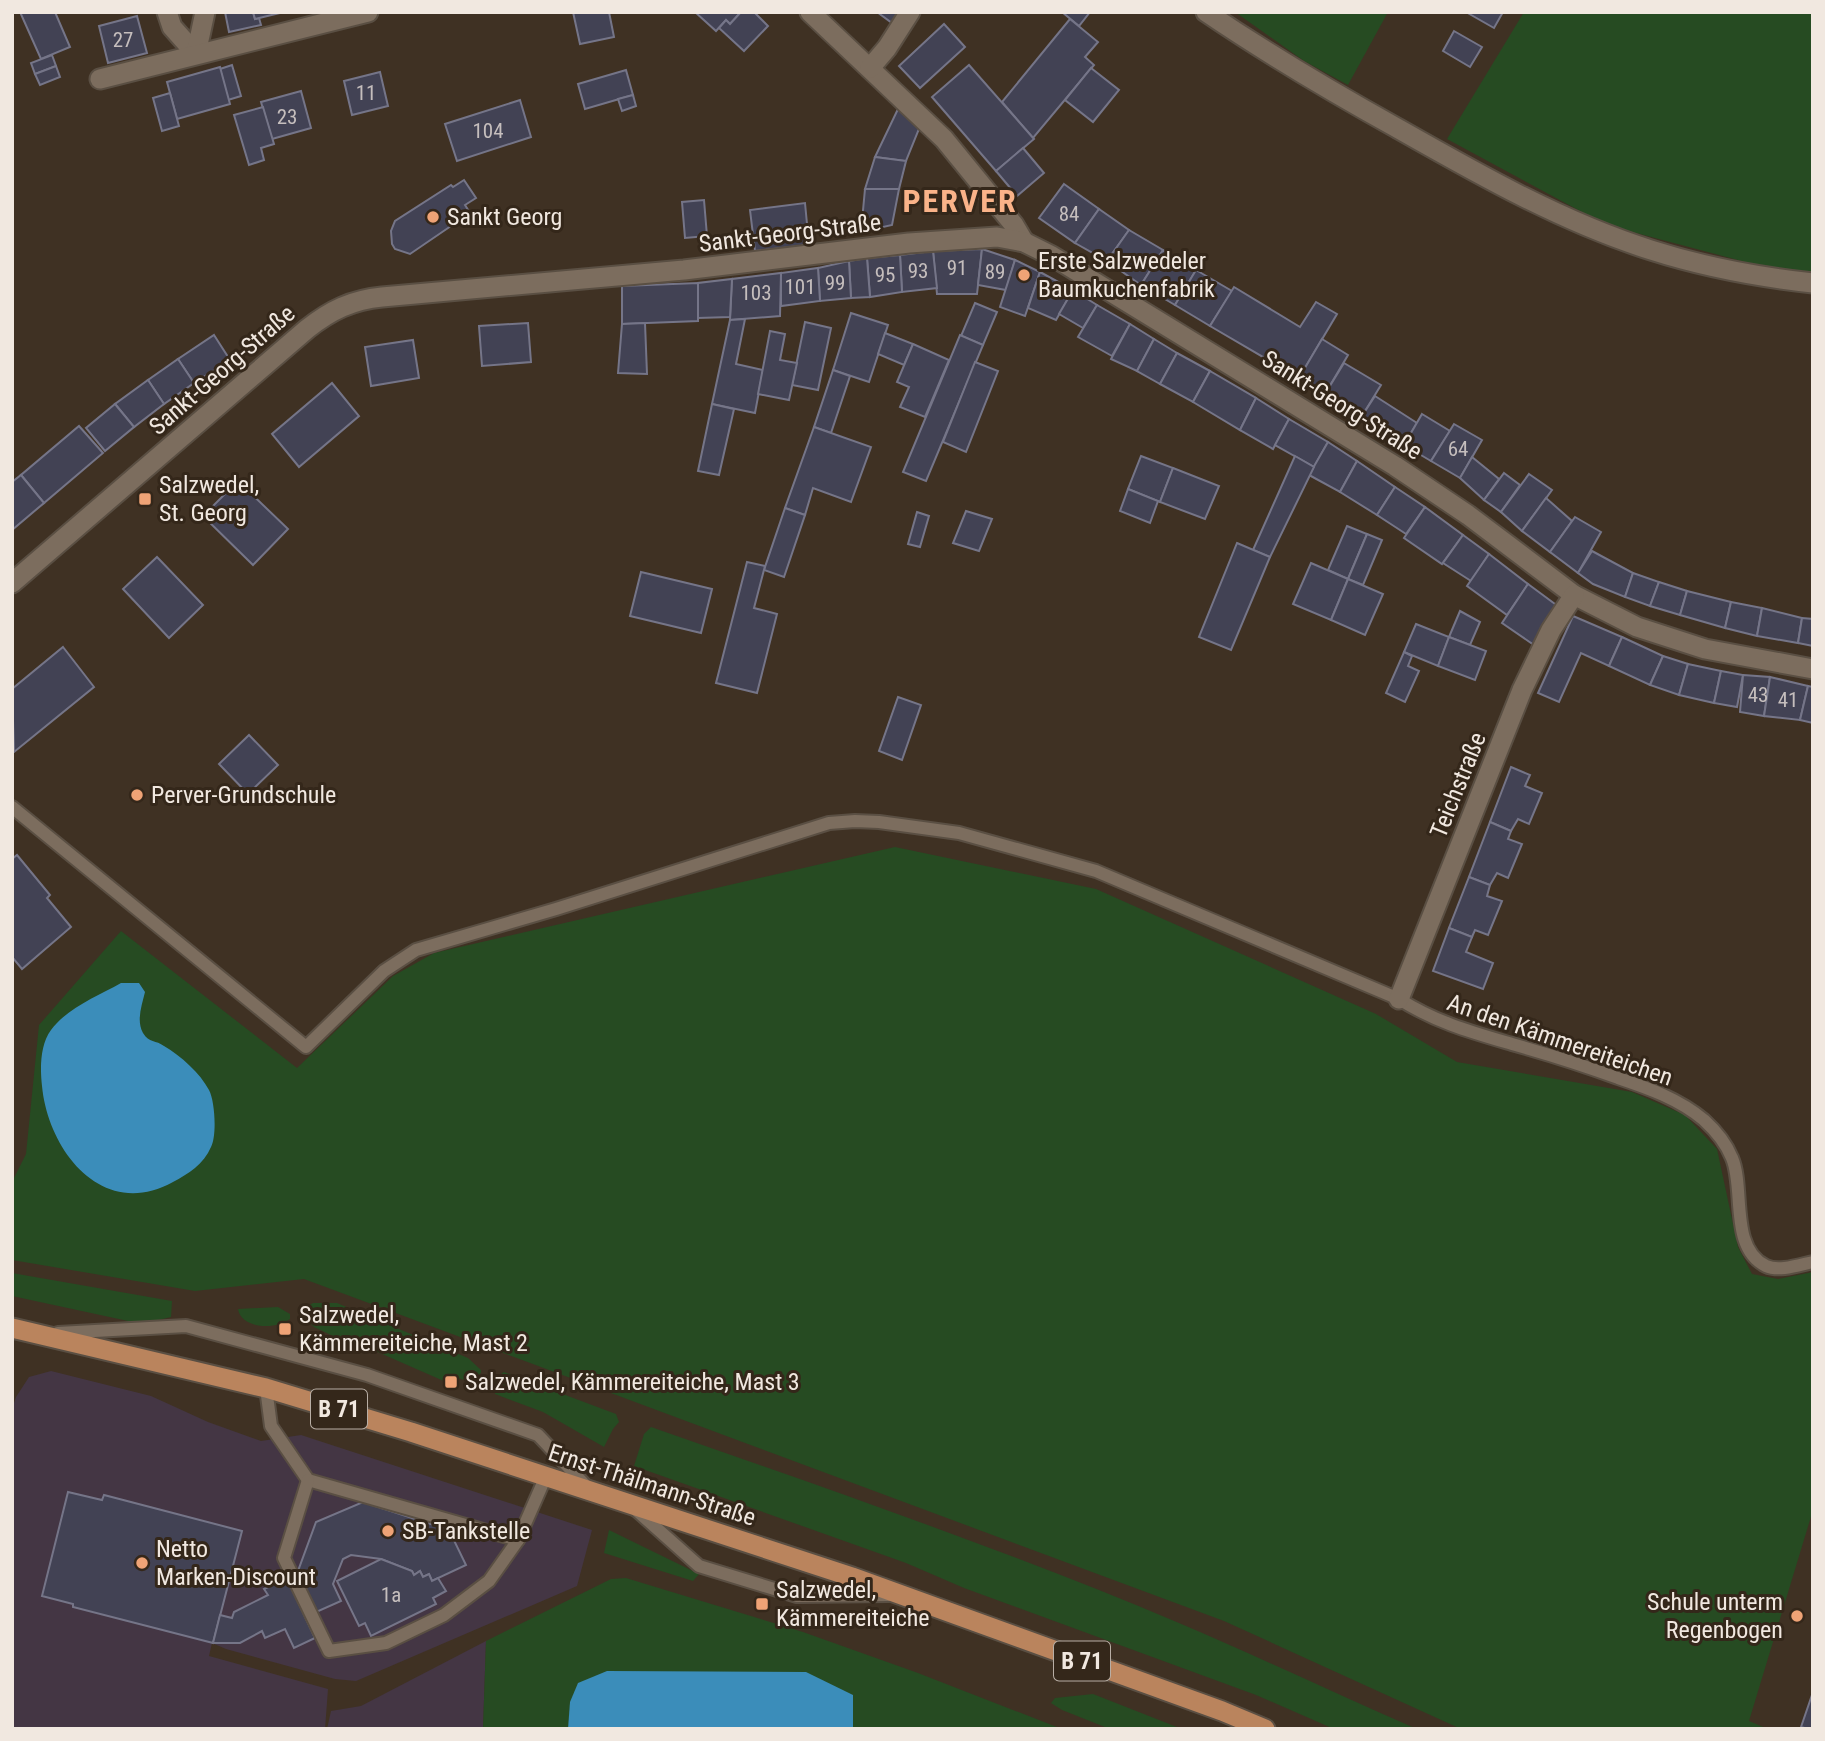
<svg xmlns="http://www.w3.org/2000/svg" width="1825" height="1741" font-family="'Roboto Condensed',sans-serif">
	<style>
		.commercial { fill: #443644 }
		.green { fill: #264b22 }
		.water { fill: #3b8dba }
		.building { fill: #424254; stroke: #757588; stroke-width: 2 }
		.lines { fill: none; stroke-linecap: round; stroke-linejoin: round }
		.service-casing { stroke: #5a4f43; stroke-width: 16 }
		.minor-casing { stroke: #5a4f43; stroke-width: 23 }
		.primary-casing { stroke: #5a4f43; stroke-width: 23 }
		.service { stroke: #7c6d5e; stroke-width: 12 }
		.minor { stroke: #7c6d5e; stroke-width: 19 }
		.primary { stroke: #ba845d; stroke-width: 19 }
		.poi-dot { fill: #efa376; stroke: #34271a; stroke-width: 2.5 }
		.labels { text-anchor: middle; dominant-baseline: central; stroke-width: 6; stroke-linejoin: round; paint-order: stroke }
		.number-label { font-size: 21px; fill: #c5bebd }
		.shield { fill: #34271a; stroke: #b8aea5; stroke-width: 2 }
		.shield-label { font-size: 23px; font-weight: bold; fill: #f1e8e0 }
		.poi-label { font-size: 24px; fill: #f1e8e0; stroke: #34271a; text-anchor: start }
		.street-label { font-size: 24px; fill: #f1e8e0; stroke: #34271a }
		.district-label { font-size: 32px; font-weight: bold; letter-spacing: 2px; fill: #fab389; stroke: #34271a }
	</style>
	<rect width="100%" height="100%" fill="#3f3123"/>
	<!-- commercial -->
	<g class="commercial">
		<path d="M 51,1371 L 151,1396 L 208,1422 L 261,1441 L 301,1435 L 592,1530 L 577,1586 L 356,1681 L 335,1679 L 226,1649 L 212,1643 L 209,1656 L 328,1689 L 325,1729 L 12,1729 L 12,1409 L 16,1397 L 29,1377 Z"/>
		<path d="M 486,1641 L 483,1729 L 327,1729 L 331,1711 L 361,1706 Z"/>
	</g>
	<!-- green -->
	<g class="green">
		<path d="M 1235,12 L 1388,12 L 1348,85 L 1304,61 Z"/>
		<path d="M 1524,12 L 1813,12 L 1813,277 L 1798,276 L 1606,225 L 1447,139 Z"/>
		<path d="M 895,847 L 1096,889 L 1376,1014 L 1457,1062 L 1632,1092 L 1685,1115 L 1717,1149 L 1738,1247 L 1752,1274 L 1778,1279 L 1813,1272 L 1813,1510 L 1749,1721 L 1768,1729 L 1461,1729 L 1224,1621 L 304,1279 L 195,1291 L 12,1260 L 12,1182 L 26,1154 L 39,1025 L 121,931 L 297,1068 L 393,976 L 434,953 Z"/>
		<path d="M 12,1273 L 172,1301 L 171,1317 L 142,1324 L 12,1296 Z"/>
		<path d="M 313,1303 L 337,1303 L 468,1358 L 481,1370 L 481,1373 L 469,1381 L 456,1378 L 446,1382 L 373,1350 L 350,1352 L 333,1344 L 333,1336 L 314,1327 L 306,1319 L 306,1307 Z"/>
		<path d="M 278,1307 L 290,1314 L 290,1319 C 276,1330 241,1329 238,1309 Z"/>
		<path d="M 504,1372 L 616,1414 L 619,1422 L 613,1429 L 604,1447 L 543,1412 L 495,1394 L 493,1379 Z"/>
		<path d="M 651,1427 C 828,1489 1006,1550 1179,1623 C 1259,1657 1337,1694 1417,1729 L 1334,1729 L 1256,1695 L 964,1588 L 906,1563 L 634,1466 L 644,1434 Z"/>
		<path d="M 609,1530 L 699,1574 L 693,1581 L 604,1553 Z"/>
		<path d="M 626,1578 L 803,1632 L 918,1673 L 1062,1729 L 483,1729 L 486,1641 L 611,1579 Z"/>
		<path d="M 1093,1694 L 1182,1729 L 1110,1729 L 1062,1710 L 1051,1703 L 1055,1698 Z"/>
	</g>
	<!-- water -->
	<g class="water">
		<path d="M 121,983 L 139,983 L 145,992 C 142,1005 136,1020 143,1033 C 149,1043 156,1040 164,1046 C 181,1056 200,1073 209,1090 C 215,1101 217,1136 211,1147 C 204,1164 188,1174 173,1182 C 102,1221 48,1150 42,1086 C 40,1068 40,1045 51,1030 C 67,1008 98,996 121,983 Z"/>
		<path d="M 607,1671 L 806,1672 L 853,1695 L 853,1729 L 568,1729 L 570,1702 L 578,1683 Z"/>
	</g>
	<!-- building -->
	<g class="building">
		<path d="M 20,12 L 55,12 L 70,47 L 41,59 Z"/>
		<path d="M 225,12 L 253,12 L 255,19 L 259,18 L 261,25 L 229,32 Z"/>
		<path d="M 253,12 L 284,12 L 255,19 Z"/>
		<path d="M 573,12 L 609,12 L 614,37 L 580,44 Z"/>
		<path d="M 695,12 L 741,12 L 730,24 L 726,20 L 716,31 Z"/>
		<path d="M 741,12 L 754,12 L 768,26 L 744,51 L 719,28 L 726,20 L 730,24 Z"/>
		<path d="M 877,12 L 900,12 L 892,23 Z"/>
		<path d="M 1062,12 L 1090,12 L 1079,26 Z"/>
		<path d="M 1466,12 L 1503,12 L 1494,28 Z"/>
		<path d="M 137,16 L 147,53 L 108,63 L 99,26 Z"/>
		<path d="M 1070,19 L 1098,42 L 1085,57 L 1094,65 L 1033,138 L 1002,102 Z"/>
		<path d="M 944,24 L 965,47 L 920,88 L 899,66 Z"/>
		<path d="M 1454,31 L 1482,47 L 1470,67 L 1443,51 Z"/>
		<path d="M 52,55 L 56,66 L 35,74 L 31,63 Z"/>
		<path d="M 232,65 L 241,96 L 228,100 L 220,69 Z"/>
		<path d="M 969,65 L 1034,139 L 996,171 L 932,97 Z"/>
		<path d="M 56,66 L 60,77 L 40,85 L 35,74 Z"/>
		<path d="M 220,67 L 230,104 L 177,119 L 167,82 Z"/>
		<path d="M 1091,68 L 1119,90 L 1093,122 L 1065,100 Z"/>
		<path d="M 626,70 L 633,95 L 585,109 L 578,84 Z"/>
		<path d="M 380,72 L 388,106 L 352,115 L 344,81 Z"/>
		<path d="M 301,91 L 311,128 L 272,139 L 261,102 Z"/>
		<path d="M 170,93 L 179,126 L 162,131 L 153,98 Z"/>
		<path d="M 633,95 L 636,106 L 622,111 L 618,99 Z"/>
		<path d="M 520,100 L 531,137 L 457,161 L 445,124 Z"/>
		<path d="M 263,107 L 274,144 L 261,148 L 264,160 L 249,165 L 234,115 Z"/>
		<path d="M 898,109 L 921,124 L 906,161 L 875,157 Z"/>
		<path d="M 1023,148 L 1044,173 L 1017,196 L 996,171 Z"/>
		<path d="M 875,157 L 906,161 L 899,189 L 865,189 Z"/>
		<path d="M 464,180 L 476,198 L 465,205 L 470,213 L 410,254 L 395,249 L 392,244 L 391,231 L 395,221 L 451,185 L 453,187 Z"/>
		<path d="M 1064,184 L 1099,209 L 1075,243 L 1039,218 Z"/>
		<path d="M 865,189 L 899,189 L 892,225 L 861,232 Z"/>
		<path d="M 704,200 L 707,236 L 685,238 L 682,202 Z"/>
		<path d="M 805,203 L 809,245 L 755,251 L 750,210 Z"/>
		<path d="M 1099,209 L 1129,230 L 1107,261 L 1075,243 Z"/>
		<path d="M 1129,230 L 1163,250 L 1141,285 L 1107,261 Z"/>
		<path d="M 982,249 L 977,294 L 937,294 L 933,251 Z"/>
		<path d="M 982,249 L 1015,260 L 1006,290 L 978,285 Z"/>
		<path d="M 1163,250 L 1196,270 L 1175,305 L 1141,285 Z"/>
		<path d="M 933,251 L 937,288 L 902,292 L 900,255 Z"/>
		<path d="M 900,255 L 902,292 L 870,297 L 867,258 Z"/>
		<path d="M 867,258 L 870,297 L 851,298 L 849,261 Z"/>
		<path d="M 1015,260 L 1040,272 L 1025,316 L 1000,307 Z"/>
		<path d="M 849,261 L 851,298 L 820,301 L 818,268 Z"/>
		<path d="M 818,268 L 820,301 L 781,306 L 781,273 Z"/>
		<path d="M 1196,270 L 1232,291 L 1210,326 L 1175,305 Z"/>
		<path d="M 1040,272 L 1073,290 L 1056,320 L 1028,308 Z"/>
		<path d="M 781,273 L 780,316 L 730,320 L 732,279 Z"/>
		<path d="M 732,279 L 730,317 L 698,318 L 698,283 Z"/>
		<path d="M 698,283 L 698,321 L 622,324 L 622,286 Z"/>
		<path d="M 1234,287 L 1300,327 L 1316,302 L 1337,314 L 1299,378 L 1210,326 Z"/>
		<path d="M 1073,290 L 1097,305 L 1083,328 L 1059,314 Z"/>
		<path d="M 975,303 L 997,312 L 983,345 L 961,336 Z"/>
		<path d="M 1097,305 L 1130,324 L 1112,356 L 1078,337 Z"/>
		<path d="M 851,313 L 888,325 L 869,382 L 833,370 Z"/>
		<path d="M 745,319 L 736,364 L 763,370 L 755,413 L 712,404 L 730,320 Z"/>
		<path d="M 805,322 L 831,328 L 818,390 L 792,385 Z"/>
		<path d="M 528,323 L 531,362 L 482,366 L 479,326 Z"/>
		<path d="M 645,323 L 647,374 L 618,373 L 622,324 Z"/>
		<path d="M 1130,324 L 1154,339 L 1137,371 L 1111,359 Z"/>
		<path d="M 770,331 L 785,334 L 780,360 L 797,363 L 789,400 L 758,394 Z"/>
		<path d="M 885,333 L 913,344 L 904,365 L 878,354 Z"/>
		<path d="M 214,335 L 230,360 L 194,383 L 178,359 Z"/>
		<path d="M 960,335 L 983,345 L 926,481 L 903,472 Z"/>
		<path d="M 1154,339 L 1177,353 L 1160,384 L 1137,371 Z"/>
		<path d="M 1322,339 L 1348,355 L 1325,394 L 1299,378 Z"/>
		<path d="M 413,340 L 419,378 L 371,386 L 365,347 Z"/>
		<path d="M 913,344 L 949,360 L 925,417 L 900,407 L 909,387 L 897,382 Z"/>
		<path d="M 1177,353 L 1210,371 L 1193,402 L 1160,384 Z"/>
		<path d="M 178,359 L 194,383 L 164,404 L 148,380 Z"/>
		<path d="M 975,362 L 998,371 L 966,452 L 943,442 Z"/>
		<path d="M 1344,363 L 1381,385 L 1362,416 L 1325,394 Z"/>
		<path d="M 833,370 L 850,376 L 831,433 L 814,427 Z"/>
		<path d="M 1210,371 L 1256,398 L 1240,430 L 1193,402 Z"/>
		<path d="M 148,380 L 164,404 L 134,427 L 115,404 Z"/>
		<path d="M 332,383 L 359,416 L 299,467 L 272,434 Z"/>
		<path d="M 1375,396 L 1417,423 L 1404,445 L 1362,416 Z"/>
		<path d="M 1256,398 L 1289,419 L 1273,449 L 1240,430 Z"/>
		<path d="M 115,404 L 134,427 L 105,451 L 86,428 Z"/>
		<path d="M 712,404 L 734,409 L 719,475 L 698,471 Z"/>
		<path d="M 1422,414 L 1450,431 L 1431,461 L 1404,445 Z"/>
		<path d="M 1289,419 L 1328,442 L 1314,467 L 1275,445 Z"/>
		<path d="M 1454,424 L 1482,440 L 1460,478 L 1431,461 Z"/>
		<path d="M 79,426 L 103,453 L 44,503 L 21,475 Z"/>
		<path d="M 814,427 L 871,447 L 851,502 L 813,488 L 805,515 L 785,508 Z"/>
		<path d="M 1328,442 L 1357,461 L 1340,492 L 1309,475 Z"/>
		<path d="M 1141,456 L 1173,468 L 1160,502 L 1128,489 Z"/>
		<path d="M 1295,456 L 1314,467 L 1270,557 L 1253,550 Z"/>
		<path d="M 1472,457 L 1499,479 L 1484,500 L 1460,478 Z"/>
		<path d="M 1357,461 L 1395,487 L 1377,515 L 1340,492 Z"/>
		<path d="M 1173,468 L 1219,486 L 1205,519 L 1160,502 Z"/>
		<path d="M 1504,473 L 1520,485 L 1501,512 L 1484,500 Z"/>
		<path d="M 1529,474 L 1552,490 L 1522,531 L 1501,512 Z"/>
		<path d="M 21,475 L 44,503 L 12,530 L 12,482 Z"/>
		<path d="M 238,481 L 288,529 L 253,565 L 203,516 Z"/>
		<path d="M 1395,487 L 1425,507 L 1406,534 L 1377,515 Z"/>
		<path d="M 1128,489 L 1158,501 L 1150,523 L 1120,511 Z"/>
		<path d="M 1546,498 L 1572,521 L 1550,552 L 1522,531 Z"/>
		<path d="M 1425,507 L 1463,535 L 1442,564 L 1404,538 Z"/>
		<path d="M 785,508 L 805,515 L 784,577 L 764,570 Z"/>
		<path d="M 966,511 L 992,519 L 979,551 L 953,543 Z"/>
		<path d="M 917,512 L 929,516 L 920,547 L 908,544 Z"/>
		<path d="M 1575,517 L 1601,532 L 1578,573 L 1550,552 Z"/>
		<path d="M 1347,526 L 1367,534 L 1348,579 L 1328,570 Z"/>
		<path d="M 1367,534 L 1382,540 L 1363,585 L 1348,579 Z"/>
		<path d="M 1463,535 L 1489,554 L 1471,581 L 1443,563 Z"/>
		<path d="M 1237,543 L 1270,557 L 1231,650 L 1199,637 Z"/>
		<path d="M 1592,551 L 1633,573 L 1625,597 L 1593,584 L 1578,573 Z"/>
		<path d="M 1489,554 L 1528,584 L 1507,615 L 1467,586 Z"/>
		<path d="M 157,557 L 203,605 L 169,638 L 123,589 Z"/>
		<path d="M 747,562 L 765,566 L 754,608 L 777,614 L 757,693 L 716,683 Z"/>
		<path d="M 1311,563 L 1348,579 L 1331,620 L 1293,604 Z"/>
		<path d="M 641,572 L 712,589 L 701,633 L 630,616 Z"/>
		<path d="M 1633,573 L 1659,582 L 1650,606 L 1625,597 Z"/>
		<path d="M 1348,579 L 1383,594 L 1365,635 L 1331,620 Z"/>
		<path d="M 1659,582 L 1687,591 L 1680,615 L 1650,606 Z"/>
		<path d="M 1528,584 L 1559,607 L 1534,645 L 1502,623 Z"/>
		<path d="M 1687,591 L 1731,602 L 1725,628 L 1680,615 Z"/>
		<path d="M 1731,602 L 1762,608 L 1757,636 L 1725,628 Z"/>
		<path d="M 1762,608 L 1802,618 L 1798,643 L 1757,636 Z"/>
		<path d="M 1460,611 L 1480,622 L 1470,645 L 1449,637 Z"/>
		<path d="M 1573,616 L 1622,637 L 1609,666 L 1581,653 L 1559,702 L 1538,693 Z"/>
		<path d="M 1802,618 L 1813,619 L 1813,646 L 1798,643 Z"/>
		<path d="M 1416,624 L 1449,637 L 1438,666 L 1404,652 Z"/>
		<path d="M 1449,637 L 1486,651 L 1475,680 L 1438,666 Z"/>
		<path d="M 1622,637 L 1663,656 L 1650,685 L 1609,666 Z"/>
		<path d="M 63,647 L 94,687 L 14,752 L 12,689 Z"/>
		<path d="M 1404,652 L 1412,656 L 1408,666 L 1419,671 L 1405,702 L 1386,693 Z"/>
		<path d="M 1663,656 L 1688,664 L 1679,695 L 1650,685 Z"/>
		<path d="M 1688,664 L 1721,671 L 1714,703 L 1679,695 Z"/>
		<path d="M 1721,671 L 1743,675 L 1737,707 L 1714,703 Z"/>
		<path d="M 1743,675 L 1770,677 L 1764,716 L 1740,712 Z"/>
		<path d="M 1770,677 L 1808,686 L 1800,720 L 1764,716 Z"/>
		<path d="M 1808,686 L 1813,687 L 1813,723 L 1800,720 Z"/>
		<path d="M 898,697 L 921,705 L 902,760 L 879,751 Z"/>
		<path d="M 249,735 L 278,765 L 248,794 L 219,764 Z"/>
		<path d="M 1511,767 L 1530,775 L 1525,786 L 1542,793 L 1529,824 L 1518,819 L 1511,831 L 1490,822 Z"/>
		<path d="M 1490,822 L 1511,831 L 1508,839 L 1522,844 L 1508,878 L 1497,873 L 1490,885 L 1469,877 Z"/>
		<path d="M 17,855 L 50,895 L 47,898 L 71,927 L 22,969 L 12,957 L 12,859 Z"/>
		<path d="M 1469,877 L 1490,885 L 1487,896 L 1502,901 L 1488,935 L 1475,930 L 1472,937 L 1449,928 Z"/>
		<path d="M 1449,928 L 1472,937 L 1466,952 L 1493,963 L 1483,989 L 1433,971 Z"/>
		<path d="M 68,1492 L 102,1500 L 104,1495 L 242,1531 L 213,1643 L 73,1607 L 73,1604 L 42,1596 Z"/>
		<path d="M 363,1502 L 449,1530 L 466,1565 L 432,1581 L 429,1574 L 423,1577 L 420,1571 L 414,1575 L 412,1571 L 381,1559 L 351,1555 L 343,1559 L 333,1584 L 341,1601 L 305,1617 L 291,1590 L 316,1522 Z"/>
		<path d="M 381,1559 L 412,1571 L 414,1575 L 420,1571 L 423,1577 L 429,1574 L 432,1581 L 438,1578 L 446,1591 L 433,1598 L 436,1604 L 371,1636 L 365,1623 L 359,1626 L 337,1581 Z"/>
		<path d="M 287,1578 L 315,1638 L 294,1648 L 285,1629 L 265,1638 L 262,1631 L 240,1643 L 213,1643 L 220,1615 L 232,1618 L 234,1612 L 268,1595 L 264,1589 Z"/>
		<path d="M 1813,1692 L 1813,1729 L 1808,1729 L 1801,1727 Z"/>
	</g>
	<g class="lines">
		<!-- service casing -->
		<g class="service-casing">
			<g id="service">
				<path d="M 12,807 L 306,1047 L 384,971 L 416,950 L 556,909 L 829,823 L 855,821 L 879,822 L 959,833 L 1096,871 L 1399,999 C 1435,1022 1471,1032 1512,1044 C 1548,1054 1583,1065 1618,1078 C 1648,1088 1679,1099 1704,1120 C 1715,1130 1726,1143 1732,1158 C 1745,1188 1729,1248 1766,1266 C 1779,1272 1799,1265 1813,1262"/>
				<path d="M 58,1333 L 186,1326 L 367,1375 L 538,1435 L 588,1488"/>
				<path d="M 266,1388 L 271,1426 L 308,1480 L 518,1540"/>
				<path d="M 308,1480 L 284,1558 L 329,1651 L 386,1643 L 444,1615 L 489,1581 L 518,1540 L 546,1476"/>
				<path d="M 635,1509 L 699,1566 L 797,1596 L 889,1595"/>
			</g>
		</g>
		<!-- minor casing -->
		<g class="minor-casing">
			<g id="minor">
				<path d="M 167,12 L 172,27 L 196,54"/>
				<path d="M 810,12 L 944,139 L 1014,225 L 1024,242"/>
				<path d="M 1206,12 C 1268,54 1332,92 1397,128 C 1478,174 1562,222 1651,250 C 1704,267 1758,277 1813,283"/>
				<path d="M 196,54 L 205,12"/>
				<path d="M 870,68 L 887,48 L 910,12"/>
				<path d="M 100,79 L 368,12"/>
				<path d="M 12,583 L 307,329 C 331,310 352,300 382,297 L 684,270 L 909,243 L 997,237 L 1024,242 L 1052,256 L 1395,466 L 1468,515 L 1574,595 L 1637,627 L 1705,649 L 1813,669"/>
				<path d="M 1399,999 L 1522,690 L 1551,630 L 1574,595"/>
			</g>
		</g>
		<!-- primary casing -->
		<g class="primary-casing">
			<path id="primary" d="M 12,1328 L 266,1388 L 411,1432 L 852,1577 L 1222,1711 L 1265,1729"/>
		</g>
		<!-- service -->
		<use href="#service" class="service"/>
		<!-- minor -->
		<use href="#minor" class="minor"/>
		<!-- primary -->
		<use href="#primary" class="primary"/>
	</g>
	<!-- markers -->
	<g class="poi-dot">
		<circle cx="433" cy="217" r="7"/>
		<circle cx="1024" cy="275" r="7"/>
		<rect x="138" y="492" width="14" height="14" rx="3.5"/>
		<circle cx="137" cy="795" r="7"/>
		<rect x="278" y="1322" width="14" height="14" rx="3.5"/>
		<rect x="444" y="1375" width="14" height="14" rx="3.5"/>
		<circle cx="388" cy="1531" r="7"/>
		<circle cx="142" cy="1563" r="7"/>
		<rect x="755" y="1597" width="14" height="14" rx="3.5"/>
		<circle cx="1797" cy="1616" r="7"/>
	</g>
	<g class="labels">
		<!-- number labels -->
		<g class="number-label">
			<text x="123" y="40">27</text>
			<text x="366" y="93">11</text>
			<text x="287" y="117">23</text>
			<text x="488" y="131">104</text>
			<text x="1069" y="214">84</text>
			<text x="957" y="268">91</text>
			<text x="918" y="271">93</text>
			<text x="995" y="272">89</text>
			<text x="885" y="275">95</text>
			<text x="835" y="283">99</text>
			<text x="800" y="287">101</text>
			<text x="756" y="293">103</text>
			<text x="1458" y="449">64</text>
			<text x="1758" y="695">43</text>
			<text x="1788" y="700">41</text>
			<text x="391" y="1595">1a</text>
		</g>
		<!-- shield labels -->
		<g class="shield">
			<rect x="311" y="1389.5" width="56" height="39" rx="5"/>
			<rect x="1054" y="1641.5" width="56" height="39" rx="5"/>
		</g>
		<g class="shield-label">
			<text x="339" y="1409">B 71</text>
			<text x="1082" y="1661">B 71</text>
		</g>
		<!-- poi labels -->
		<g class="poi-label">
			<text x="447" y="217">Sankt Georg</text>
			<text x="1038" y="261">Erste Salzwedeler<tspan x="1038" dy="28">Baumkuchenfabrik</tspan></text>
			<text x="159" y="485">Salzwedel,<tspan x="159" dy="28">St. Georg</tspan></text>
			<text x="151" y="795">Perver-Grundschule</text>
			<text x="299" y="1315">Salzwedel,<tspan x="299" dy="28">Kämmereiteiche, Mast 2</tspan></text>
			<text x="465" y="1382">Salzwedel, Kämmereiteiche, Mast 3</text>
			<text x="402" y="1531">SB-Tankstelle</text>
			<text x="156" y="1549">Netto<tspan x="156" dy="28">Marken-Discount</tspan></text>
			<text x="776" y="1590">Salzwedel,<tspan x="776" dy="28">Kämmereiteiche</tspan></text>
			<text x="1783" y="1602" text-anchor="end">Schule unterm<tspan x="1783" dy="28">Regenbogen</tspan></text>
		</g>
		<!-- street labels -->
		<g class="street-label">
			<text transform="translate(790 233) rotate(-7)">Sankt-Georg-Straße</text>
			<text transform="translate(222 370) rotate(-41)">Sankt-Georg-Straße</text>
			<text transform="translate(1342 405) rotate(32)">Sankt-Georg-Straße</text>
			<text transform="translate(1458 785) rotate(-68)">Teichstraße</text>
			<text transform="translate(1560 1040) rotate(19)">An den Kämmereiteichen</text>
			<text transform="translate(652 1485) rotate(18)">Ernst-Thälmann-Straße</text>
		</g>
		<!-- district labels -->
		<g class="district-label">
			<text x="960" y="201">PERVER</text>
		</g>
	</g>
	<!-- border -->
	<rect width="1825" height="1741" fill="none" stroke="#f1e8e0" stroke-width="28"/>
</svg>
